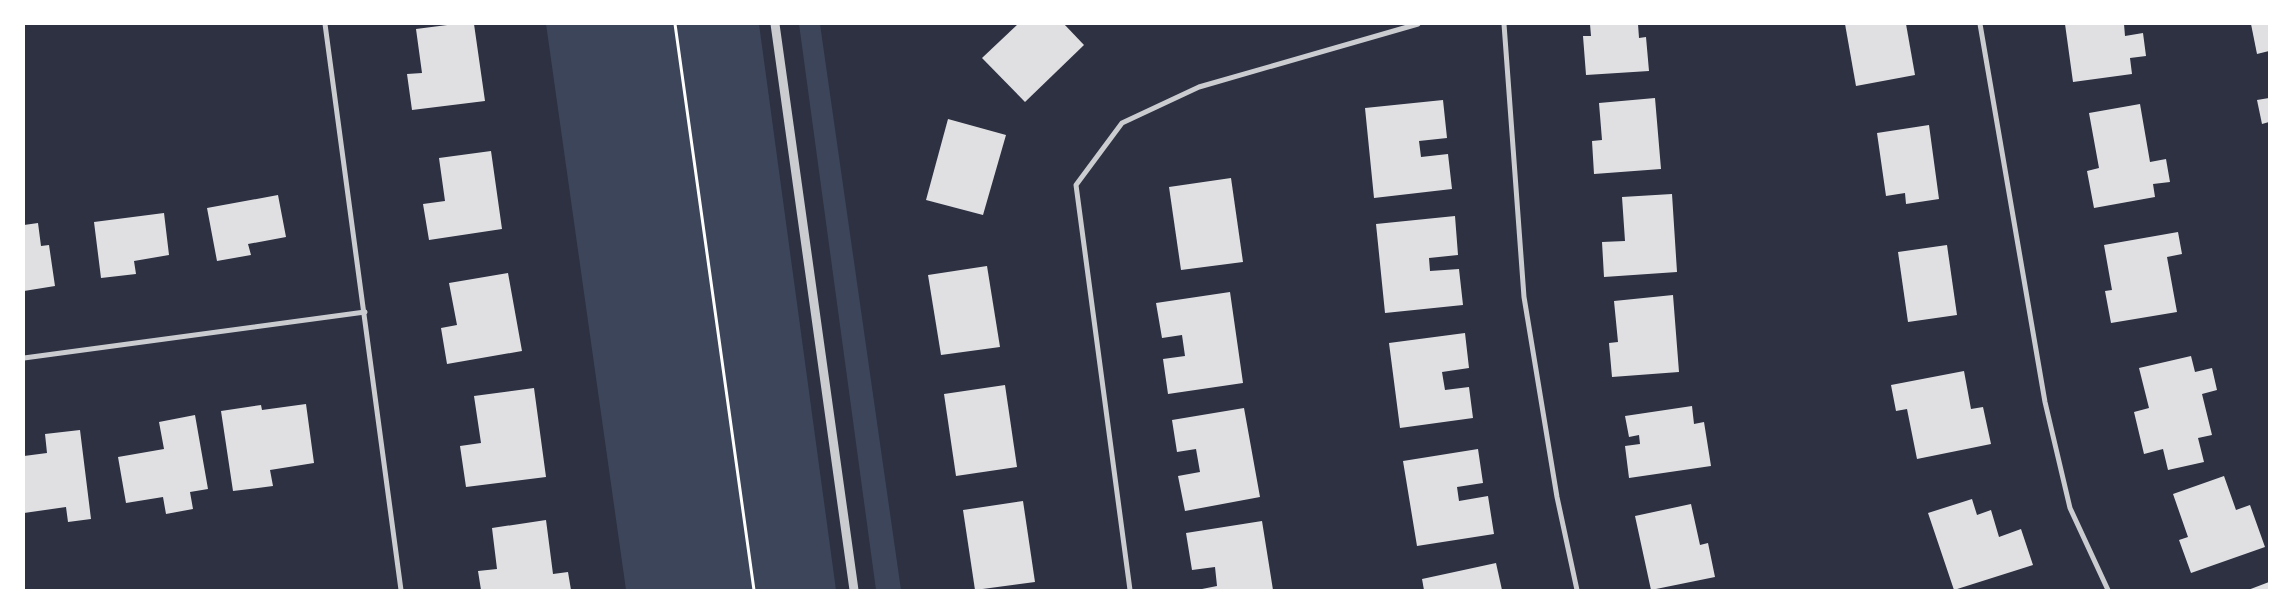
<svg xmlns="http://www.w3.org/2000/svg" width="2293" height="614" font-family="'Source Sans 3',sans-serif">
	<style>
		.green { fill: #3c4559 }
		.building { fill: #e0e0e3 }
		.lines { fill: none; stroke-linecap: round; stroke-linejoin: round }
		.path { stroke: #fff; stroke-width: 3 }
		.minor { stroke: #caccd0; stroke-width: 5 }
		.tertiary { stroke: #caccd0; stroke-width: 9 }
	</style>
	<rect width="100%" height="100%" fill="#2d3142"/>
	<!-- green -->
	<g class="green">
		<path d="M 546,24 L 759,24 L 836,590 L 626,590 Z"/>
		<path d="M 799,24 L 820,24 L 901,590 L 876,590 Z"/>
	</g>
	<!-- building -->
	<g class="building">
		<path d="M 455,24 L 474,24 L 485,101 L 412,110 L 407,74 L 422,73 L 416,29 Z"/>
		<path d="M 1018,24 L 1064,24 L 1084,45 L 1025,102 L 982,58 Z"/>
		<path d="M 1590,24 L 1638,24 L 1639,38 L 1646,37 L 1649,71 L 1586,75 L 1583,36 L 1591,36 Z"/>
		<path d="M 1845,24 L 1906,24 L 1915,75 L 1856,86 Z"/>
		<path d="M 2065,24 L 2124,24 L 2125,36 L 2143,33 L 2146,56 L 2130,58 L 2132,74 L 2073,82 Z"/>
		<path d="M 2251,24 L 2269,24 L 2269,51 L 2257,54 Z"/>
		<path d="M 1655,98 L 1661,169 L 1594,174 L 1592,141 L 1602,140 L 1599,103 Z"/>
		<path d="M 2269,98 L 2269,122 L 2262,124 L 2257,100 Z"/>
		<path d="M 1443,100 L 1447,138 L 1419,141 L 1421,157 L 1448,154 L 1452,189 L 1374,198 L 1365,108 Z"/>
		<path d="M 2140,104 L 2150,162 L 2166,159 L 2170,182 L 2153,184 L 2155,197 L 2094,208 L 2087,171 L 2099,168 L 2089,113 Z"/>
		<path d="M 948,119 L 1006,135 L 983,215 L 926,200 Z"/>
		<path d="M 1929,125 L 1939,199 L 1906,204 L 1905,193 L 1886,196 L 1877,133 Z"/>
		<path d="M 491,151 L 502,229 L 429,240 L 423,204 L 445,201 L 439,158 Z"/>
		<path d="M 1231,178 L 1243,262 L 1181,270 L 1169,187 Z"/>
		<path d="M 1672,194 L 1677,272 L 1604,277 L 1602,242 L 1625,241 L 1622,197 Z"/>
		<path d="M 278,195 L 286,237 L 248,244 L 251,255 L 217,261 L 207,208 Z"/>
		<path d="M 164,213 L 169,255 L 134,261 L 136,274 L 101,278 L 94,222 Z"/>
		<path d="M 1455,216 L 1458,255 L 1429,258 L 1430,271 L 1459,269 L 1463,305 L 1385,313 L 1376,224 Z"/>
		<path d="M 38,223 L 41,246 L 49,245 L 55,286 L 24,291 L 24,225 Z"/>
		<path d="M 2178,232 L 2182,254 L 2167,257 L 2177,312 L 2111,323 L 2105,291 L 2112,290 L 2104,245 Z"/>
		<path d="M 1947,245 L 1957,315 L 1908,322 L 1898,252 Z"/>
		<path d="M 987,266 L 1000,347 L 941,355 L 928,275 Z"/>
		<path d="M 508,273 L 522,351 L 447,364 L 441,328 L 457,325 L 449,283 Z"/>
		<path d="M 1230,292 L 1243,383 L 1168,394 L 1163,359 L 1185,356 L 1182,335 L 1162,338 L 1156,303 Z"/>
		<path d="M 1673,295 L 1679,372 L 1612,377 L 1609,343 L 1618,342 L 1614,301 Z"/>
		<path d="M 1465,333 L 1469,368 L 1442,372 L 1445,390 L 1469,387 L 1473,418 L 1400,428 L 1389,343 Z"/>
		<path d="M 2191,356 L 2195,372 L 2212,368 L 2217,390 L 2202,394 L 2212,435 L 2198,438 L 2204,462 L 2168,470 L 2163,449 L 2144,454 L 2134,412 L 2149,408 L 2139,368 Z"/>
		<path d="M 1964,371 L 1971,409 L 1983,407 L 1991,444 L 1917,459 L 1907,409 L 1896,411 L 1891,385 Z"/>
		<path d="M 1005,385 L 1017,467 L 956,476 L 944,394 Z"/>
		<path d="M 534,388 L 546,477 L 466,487 L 460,446 L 481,443 L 474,396 Z"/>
		<path d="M 306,404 L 314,463 L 270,470 L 273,486 L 233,491 L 221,411 L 261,405 L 262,410 Z"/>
		<path d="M 1692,406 L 1694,424 L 1704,422 L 1711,466 L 1629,478 L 1625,446 L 1640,444 L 1639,435 L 1629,437 L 1625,416 Z"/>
		<path d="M 1244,408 L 1260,497 L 1185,511 L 1178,476 L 1200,472 L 1196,449 L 1177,452 L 1172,420 Z"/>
		<path d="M 195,415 L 208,489 L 190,492 L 193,509 L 166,514 L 163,497 L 126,503 L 118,457 L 164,449 L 159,422 Z"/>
		<path d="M 80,430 L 91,519 L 68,522 L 66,507 L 24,513 L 24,456 L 47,453 L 45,434 Z"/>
		<path d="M 1478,449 L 1483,483 L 1457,487 L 1459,501 L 1488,496 L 1494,534 L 1417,546 L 1403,461 Z"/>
		<path d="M 2224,476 L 2236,510 L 2250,505 L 2265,547 L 2191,573 L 2179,540 L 2188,537 L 2173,494 Z"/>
		<path d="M 1972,499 L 1977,515 L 1991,510 L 1999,537 L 2021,529 L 2033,565 L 1954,590 L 1928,513 Z"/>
		<path d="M 1023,501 L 1035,582 L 975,590 L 963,510 Z"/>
		<path d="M 1691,504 L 1700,545 L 1708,543 L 1715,577 L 1651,590 L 1635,516 Z"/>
		<path d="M 546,520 L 553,574 L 568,572 L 571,590 L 481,590 L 478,571 L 497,569 L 492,528 Z"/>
		<path d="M 1262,521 L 1273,590 L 1197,590 L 1217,586 L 1215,567 L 1192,570 L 1186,533 Z"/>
		<path d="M 1496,563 L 1502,590 L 1424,590 L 1422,579 Z"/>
		<path d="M 2269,582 L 2269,590 L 2248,590 Z"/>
	</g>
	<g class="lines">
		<!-- path -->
		<path class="path" d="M 675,24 L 754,590"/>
		<!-- minor -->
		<g class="minor">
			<path d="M 325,24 L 401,590"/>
			<path d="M 1504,24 L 1524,297 L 1557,497 L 1577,590"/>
			<path d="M 1980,24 L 2045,402 L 2070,508 L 2108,590"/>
			<path d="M 24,358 L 365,312"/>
			<path d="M 1130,590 L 1076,185 L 1122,123 L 1199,87 L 1418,24"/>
		</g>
		<!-- tertiary -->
		<path class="tertiary" d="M 775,24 L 854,590"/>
	</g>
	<!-- border -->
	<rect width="2293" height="614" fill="none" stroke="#ffffff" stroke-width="50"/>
</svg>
